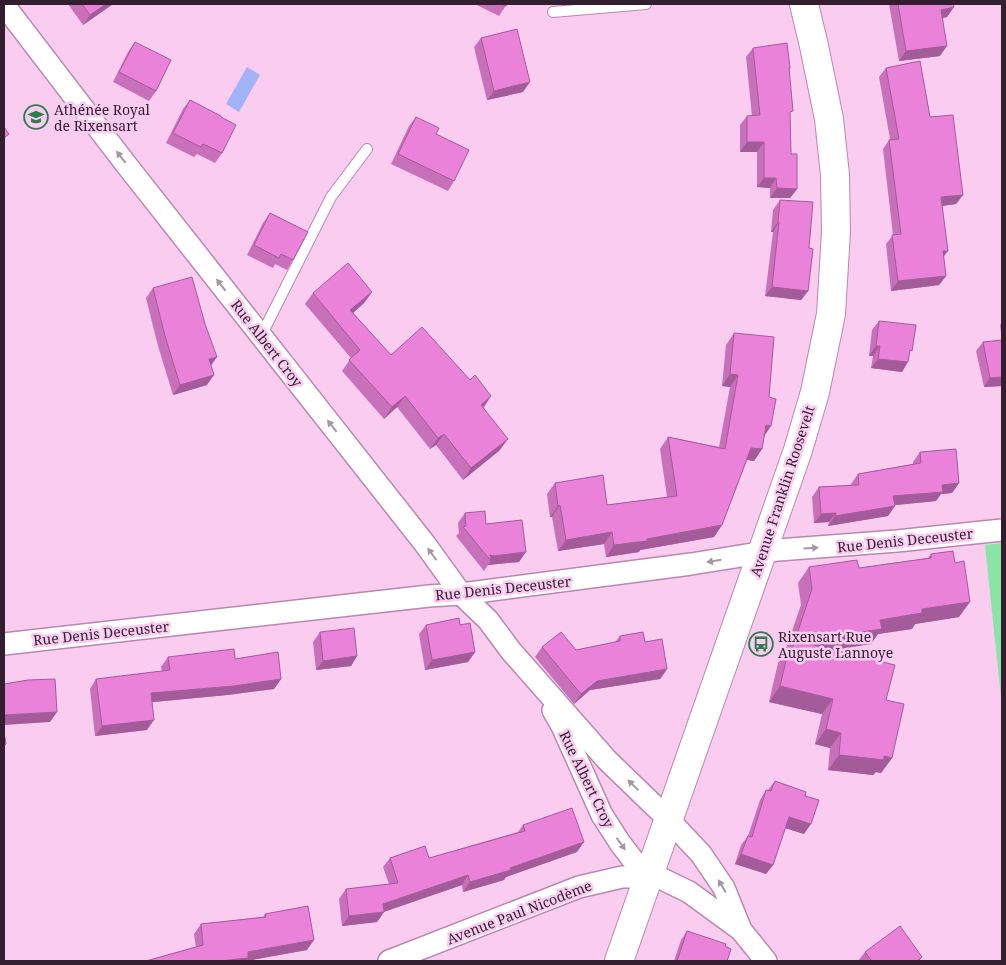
<svg xmlns="http://www.w3.org/2000/svg" width="1006" height="965" font-family="'Noto Serif',serif">
	<style>
		.green { fill: #88e5a5 }
		.water { fill: #a2b3f7 }
		.lines { fill: none; stroke-linecap: round; stroke-linejoin: round }
		.lane-casing { stroke: #bb87b1; stroke-width: 12 }
		.street-casing { stroke: #bb87b1; stroke-width: 24 }
		.secondary-casing { stroke: #bb87b1; stroke-width: 30 }
		.lane { stroke: #fff; stroke-width: 10 }
		.street { stroke: #fff; stroke-width: 21 }
		.secondary { stroke: #fff; stroke-width: 28 }
		.wall { fill: #c970bb }
		.shaded-wall { fill: #a45b99 }
		.building { fill: #ea82da; stroke: #a45b99 }
		.oneway { fill: #a39aa1 }
		.labels { text-anchor: middle; dominant-baseline: central; stroke-width: 5; stroke-linejoin: round; paint-order: stroke }
		.poi-label { font-size: 14px; fill: #331e2f; stroke: #f9ccf0; text-anchor: start }
		.street-label { font-size: 14px; fill: #331e2f; stroke: #f9ccf0 }
	</style>
	<rect width="100%" height="100%" fill="#f9ccf0"/>
	<!-- green -->
	<path class="green" d="M 1002,543 L 1002,707 L 985,545 Z"/>
	<!-- water -->
	<path class="water" d="M 247,67 L 260,75 L 239,112 L 226,104 Z"/>
	<g class="lines">
		<!-- lane casing -->
		<g class="lane-casing">
			<g id="lane">
				<path d="M 553,12 L 646,4"/>
				<path d="M 261,336 L 331,197 L 367,149"/>
			</g>
		</g>
		<!-- street casing -->
		<g class="street-casing">
			<g id="street">
				<path d="M 4,5 L 125,163 L 425,544 L 461,594 L 488,620 L 511,651 L 607,760 L 668,819 L 701,854 L 724,888 L 741,930"/>
				<path d="M 4,644 L 429,596 L 461,594 L 691,564 L 778,550 L 897,541 L 1002,530"/>
				<path d="M 553,710 L 562,726 L 602,815 L 620,843 L 633,860 L 650,873 L 689,892 L 741,930 L 766,961"/>
				<path d="M 389,961 L 579,887 L 622,877 L 640,877 L 650,873"/>
			</g>
		</g>
		<!-- secondary casing -->
		<g class="secondary-casing">
			<path id="secondary" d="M 619,961 L 798,450 L 815,392 L 831,314 L 836,232 L 835,175 L 829,119 L 814,46 L 804,4"/>
		</g>
		<!-- lane -->
		<use href="#lane" class="lane"/>
		<!-- street -->
		<use href="#street" class="street"/>
		<!-- secondary -->
		<use href="#secondary" class="secondary"/>
	</g>
	<!-- wall -->
	<g class="wall">
		<path d="M 68,4 L 113,4 L 83,25 Z"/>
		<path d="M 475,4 L 507,4 L 499,16 Z"/>
		<path d="M 889,4 L 953,4 L 954,7 L 947,17 L 942,18 L 940,56 L 899,61 Z"/>
		<path d="M 481,38 L 523,92 L 487,100 L 474,47 Z"/>
		<path d="M 135,42 L 156,91 L 149,101 L 113,82 L 128,52 Z"/>
		<path d="M 753,48 L 790,68 L 789,70 L 791,154 L 797,189 L 790,198 L 770,198 L 770,188 L 757,187 L 757,152 L 740,152 L 740,125 L 747,116 L 752,116 L 746,57 Z"/>
		<path d="M 886,68 L 930,117 L 963,195 L 956,204 L 942,206 L 943,257 L 946,276 L 939,285 L 891,291 L 886,244 L 893,235 L 883,149 L 889,140 L 890,139 L 879,77 Z"/>
		<path d="M 190,100 L 221,117 L 222,153 L 215,163 L 197,154 L 194,157 L 166,143 L 183,109 Z"/>
		<path d="M 416,117 L 436,134 L 454,181 L 448,191 L 391,164 L 409,126 Z"/>
		<path d="M 780,200 L 809,248 L 808,291 L 801,300 L 765,296 L 773,232 L 771,232 L 773,210 Z"/>
		<path d="M 270,213 L 293,260 L 287,270 L 275,264 L 273,268 L 247,255 L 263,223 Z"/>
		<path d="M 153,288 L 211,366 L 207,385 L 173,395 L 158,346 L 146,298 Z"/>
		<path d="M 372,292 L 364,303 L 353,313 L 391,355 L 484,407 L 500,450 L 463,480 L 436,445 L 430,449 L 397,407 L 384,419 L 342,371 L 351,358 L 305,304 L 313,293 Z"/>
		<path d="M 879,321 L 909,355 L 902,372 L 871,368 L 873,356 L 869,356 L 872,330 Z"/>
		<path d="M 1002,322 L 1002,386 L 984,387 L 976,351 L 983,342 L 1002,340 L 1000,325 Z"/>
		<path d="M 734,333 L 764,436 L 762,449 L 754,461 L 747,460 L 722,525 L 714,537 L 640,550 L 639,552 L 606,557 L 604,544 L 558,551 L 552,517 L 550,517 L 547,494 L 555,483 L 607,505 L 667,497 L 660,449 L 668,437 L 719,447 L 730,387 L 722,386 L 726,345 Z"/>
		<path d="M 920,452 L 959,483 L 952,493 L 941,494 L 936,501 L 895,505 L 888,516 L 828,526 L 829,522 L 814,523 L 812,497 L 819,487 L 851,485 L 851,484 L 858,474 L 913,464 L 913,462 Z"/>
		<path d="M 465,513 L 486,524 L 519,562 L 488,565 L 484,571 L 456,536 L 459,533 L 458,523 Z"/>
		<path d="M 931,554 L 959,617 L 915,624 L 912,629 L 878,634 L 871,644 L 834,650 L 886,700 L 892,758 L 881,773 L 876,772 L 873,775 L 828,770 L 830,748 L 815,744 L 822,714 L 769,702 L 778,663 L 784,654 L 801,605 L 798,583 L 809,567 L 859,568 L 928,558 Z"/>
		<path d="M 426,625 L 460,625 L 475,652 L 468,662 L 425,670 L 419,634 Z"/>
		<path d="M 320,632 L 357,656 L 351,666 L 316,670 L 313,642 Z"/>
		<path d="M 620,636 L 645,642 L 667,669 L 660,679 L 590,690 L 574,704 L 535,657 L 542,647 L 576,650 L 615,642 Z"/>
		<path d="M 168,657 L 235,659 L 281,679 L 274,689 L 227,695 L 152,702 L 147,730 L 95,736 L 90,689 L 96,679 L 162,671 L 161,667 Z"/>
		<path d="M 775,781 L 805,796 L 804,834 L 785,828 L 773,865 L 766,874 L 735,864 L 741,845 L 748,836 L 760,800 L 766,790 L 768,790 Z"/>
		<path d="M 523,825 L 577,852 L 506,877 L 504,880 L 463,892 L 462,885 L 384,912 L 377,922 L 342,926 L 339,899 L 346,889 L 389,884 L 383,867 L 390,858 L 429,858 L 518,832 Z"/>
		<path d="M 265,914 L 307,950 L 246,961 L 146,961 L 196,947 L 194,934 L 201,924 L 263,917 Z"/>
		<path d="M 687,931 L 725,946 L 727,961 L 674,961 L 681,940 Z"/>
		<path d="M 865,952 L 922,957 L 919,961 L 858,961 Z"/>
	</g>
	<!-- shaded-wall -->
	<g class="shaded-wall">
		<path d="M 106,4 L 113,4 L 83,25 L 90,15 Z"/>
		<path d="M 954,7 L 947,17 L 934,20 L 941,10 Z"/>
		<path d="M 947,46 L 940,56 L 899,61 L 906,51 Z"/>
		<path d="M 530,82 L 523,92 L 487,100 L 494,91 Z"/>
		<path d="M 747,142 L 764,142 L 757,152 L 740,152 Z"/>
		<path d="M 764,178 L 776,178 L 770,188 L 757,187 Z"/>
		<path d="M 777,188 L 797,189 L 790,198 L 770,198 Z"/>
		<path d="M 963,195 L 956,204 L 934,207 L 941,197 Z"/>
		<path d="M 778,222 L 779,222 L 773,232 L 771,232 Z"/>
		<path d="M 943,251 L 948,251 L 941,260 Z"/>
		<path d="M 946,276 L 939,285 L 891,291 L 898,281 Z"/>
		<path d="M 772,287 L 808,291 L 801,300 L 765,296 Z"/>
		<path d="M 372,292 L 364,303 L 343,322 L 350,310 Z"/>
		<path d="M 876,346 L 880,346 L 873,356 L 869,356 Z"/>
		<path d="M 217,357 L 210,367 L 209,359 Z"/>
		<path d="M 878,359 L 908,362 L 902,372 L 871,368 Z"/>
		<path d="M 730,374 L 738,375 L 730,387 L 722,386 Z"/>
		<path d="M 214,375 L 207,385 L 173,395 L 180,385 Z"/>
		<path d="M 1002,377 L 1002,386 L 984,387 L 990,378 Z"/>
		<path d="M 405,396 L 397,407 L 384,419 L 392,407 Z"/>
		<path d="M 491,396 L 484,407 L 481,405 Z"/>
		<path d="M 766,425 L 771,426 L 763,438 Z"/>
		<path d="M 444,434 L 436,445 L 430,449 L 438,438 Z"/>
		<path d="M 508,439 L 500,450 L 463,480 L 471,468 Z"/>
		<path d="M 751,448 L 762,449 L 754,461 L 743,459 Z"/>
		<path d="M 959,483 L 952,493 L 941,494 L 936,501 L 886,506 L 893,496 L 942,485 Z"/>
		<path d="M 560,505 L 552,517 L 550,517 L 558,506 Z"/>
		<path d="M 895,506 L 888,516 L 828,526 L 835,516 Z"/>
		<path d="M 836,513 L 829,522 L 814,523 L 821,514 Z"/>
		<path d="M 722,525 L 714,537 L 640,550 L 639,552 L 606,557 L 614,545 Z"/>
		<path d="M 612,532 L 604,544 L 558,551 L 566,540 Z"/>
		<path d="M 526,552 L 519,562 L 488,565 L 491,561 L 490,555 Z"/>
		<path d="M 970,602 L 959,617 L 915,624 L 912,629 L 878,634 L 871,644 L 788,657 L 798,641 L 922,609 Z"/>
		<path d="M 475,652 L 468,662 L 425,670 L 432,660 Z"/>
		<path d="M 357,656 L 351,666 L 316,670 L 323,661 Z"/>
		<path d="M 667,669 L 660,679 L 590,690 L 574,704 L 581,694 L 597,681 Z"/>
		<path d="M 281,679 L 274,689 L 227,695 L 144,703 L 151,693 Z"/>
		<path d="M 780,686 L 833,699 L 822,714 L 769,702 Z"/>
		<path d="M 57,712 L 50,722 L 4,725 L 4,715 Z"/>
		<path d="M 154,720 L 147,730 L 95,736 L 102,726 Z"/>
		<path d="M 826,729 L 841,733 L 830,748 L 815,744 Z"/>
		<path d="M 839,755 L 884,756 L 892,758 L 881,773 L 876,772 L 873,775 L 828,770 Z"/>
		<path d="M 789,817 L 811,824 L 804,834 L 782,827 Z"/>
		<path d="M 584,842 L 577,852 L 506,877 L 504,880 L 463,892 L 470,882 Z"/>
		<path d="M 741,854 L 773,865 L 766,874 L 735,864 Z"/>
		<path d="M 468,875 L 462,885 L 380,913 L 384,912 L 377,922 L 342,926 L 349,916 Z"/>
		<path d="M 314,940 L 307,950 L 246,961 L 220,961 L 248,952 Z"/>
	</g>
	<!-- building -->
	<g class="building">
		<path d="M 82,4 L 106,4 L 90,15 Z"/>
		<path d="M 501,4 L 507,4 L 506,6 Z"/>
		<path d="M 898,4 L 953,4 L 954,7 L 941,10 L 947,46 L 906,51 Z"/>
		<path d="M 517,29 L 530,82 L 494,91 L 481,38 Z"/>
		<path d="M 135,42 L 171,60 L 156,91 L 119,72 Z"/>
		<path d="M 787,43 L 790,68 L 789,68 L 793,111 L 790,112 L 791,154 L 797,154 L 797,189 L 777,188 L 776,178 L 764,178 L 764,142 L 747,142 L 747,116 L 760,115 L 753,48 Z"/>
		<path d="M 920,61 L 930,117 L 953,115 L 963,195 L 941,197 L 948,251 L 943,251 L 946,276 L 898,281 L 892,235 L 901,234 L 889,140 L 899,139 L 886,68 Z"/>
		<path d="M 190,100 L 221,116 L 221,117 L 236,125 L 222,153 L 203,144 L 201,147 L 173,133 Z"/>
		<path d="M 416,117 L 439,128 L 436,134 L 469,150 L 454,181 L 398,154 Z"/>
		<path d="M 4,127 L 9,134 L 4,138 Z"/>
		<path d="M 780,200 L 813,202 L 809,248 L 813,249 L 808,291 L 772,287 L 779,222 L 778,222 Z"/>
		<path d="M 270,213 L 308,232 L 293,260 L 281,254 L 279,258 L 254,245 Z"/>
		<path d="M 348,263 L 372,292 L 350,310 L 391,355 L 422,327 L 470,380 L 475,375 L 491,396 L 481,405 L 508,439 L 471,468 L 444,434 L 438,438 L 405,396 L 392,407 L 349,360 L 360,350 L 313,293 Z"/>
		<path d="M 192,277 L 205,324 L 217,357 L 209,359 L 214,375 L 180,385 L 165,336 L 153,288 Z"/>
		<path d="M 879,321 L 916,325 L 912,351 L 910,350 L 908,362 L 878,359 L 880,346 L 876,346 Z"/>
		<path d="M 734,333 L 774,337 L 769,397 L 776,399 L 771,426 L 766,425 L 762,449 L 751,448 L 722,525 L 647,539 L 647,541 L 614,545 L 612,532 L 566,540 L 560,505 L 558,506 L 555,483 L 603,475 L 607,505 L 677,496 L 668,437 L 725,449 L 738,375 L 730,374 Z"/>
		<path d="M 1002,340 L 1002,377 L 990,378 L 983,342 Z"/>
		<path d="M 956,449 L 959,483 L 942,485 L 943,492 L 893,496 L 895,506 L 835,516 L 836,513 L 821,514 L 819,487 L 859,485 L 858,474 L 921,463 L 920,452 Z"/>
		<path d="M 485,511 L 486,524 L 522,520 L 526,552 L 493,556 L 490,555 L 491,561 L 463,527 L 466,526 L 465,513 Z"/>
		<path d="M 953,551 L 955,563 L 964,561 L 970,602 L 922,609 L 922,613 L 880,620 L 882,629 L 798,641 L 895,665 L 886,700 L 904,704 L 892,758 L 884,756 L 884,760 L 839,755 L 841,733 L 826,729 L 833,699 L 780,686 L 789,648 L 792,649 L 812,589 L 809,567 L 857,560 L 859,568 L 931,558 L 931,554 Z"/>
		<path d="M 459,618 L 460,625 L 470,623 L 475,652 L 432,660 L 426,625 Z"/>
		<path d="M 354,628 L 357,656 L 323,661 L 320,632 Z"/>
		<path d="M 561,632 L 576,650 L 620,641 L 620,636 L 643,632 L 645,642 L 662,639 L 667,669 L 597,681 L 581,694 L 542,647 Z"/>
		<path d="M 234,649 L 235,659 L 278,652 L 281,679 L 234,686 L 151,693 L 154,720 L 102,726 L 96,679 L 170,670 L 168,657 Z"/>
		<path d="M 55,679 L 57,712 L 4,715 L 4,684 L 28,680 Z"/>
		<path d="M 4,732 L 6,744 L 4,745 Z"/>
		<path d="M 775,781 L 806,792 L 805,796 L 819,800 L 811,824 L 789,817 L 773,865 L 741,854 L 748,836 L 752,837 L 766,790 L 771,791 Z"/>
		<path d="M 572,808 L 584,842 L 510,868 L 511,870 L 470,882 L 468,875 L 383,904 L 384,912 L 349,916 L 346,889 L 398,883 L 390,858 L 425,846 L 429,858 L 525,831 L 523,825 Z"/>
		<path d="M 308,906 L 314,940 L 248,952 L 248,958 L 220,961 L 146,961 L 203,945 L 201,924 L 266,917 L 265,914 Z"/>
		<path d="M 900,926 L 922,957 L 917,961 L 869,961 L 871,960 L 865,952 Z"/>
		<path d="M 687,931 L 726,944 L 725,946 L 731,949 L 727,961 L 677,961 Z"/>
	</g>
	<!-- one-way arrows -->
	<defs><path id="oneway-solid" d="M-6-.8H1V-3.2L6.5 0L1 3.2V.8H-6Z" transform="scale(1.25)"/></defs>
	<g class="oneway">
		<use href="#oneway-solid" transform="translate(121 157) rotate(-128)"/>
		<use href="#oneway-solid" transform="translate(221 285) rotate(-128)"/>
		<use href="#oneway-solid" transform="translate(332 426) rotate(-128)"/>
		<use href="#oneway-solid" transform="translate(811 548) rotate(-3)"/>
		<use href="#oneway-solid" transform="translate(432 554) rotate(-126)"/>
		<use href="#oneway-solid" transform="translate(714 561) rotate(171)"/>
		<use href="#oneway-solid" transform="translate(633 785) rotate(-136)"/>
		<use href="#oneway-solid" transform="translate(621 844) rotate(54)"/>
		<use href="#oneway-solid" transform="translate(722 886) rotate(-120)"/>
	</g>
	<!-- icons -->
	<defs>
		<g id="school-ring" transform="scale(1.25)"><circle r="9.5" fill="#f9ccf0" stroke="#2f7d4c" stroke-width="1.5"/><path d="M0-5L7-2L0 1L-7-2ZM-4 1L0 2.5L4 1V4Q0 6-4 4Z" fill="#2f7d4c"/></g>
		<g id="bus-ring" transform="scale(1.25)"><circle r="9.5" fill="#f9ccf0" stroke="#2f7d4c" stroke-width="1.5"/><path d="M-5-6H5V4H4V6H2V4H-2V6H-4V4H-5ZM-3.5-4V0h7V-4ZM-3.5 1.2v1.5H-2V1.2ZM2 1.2v1.5H3.5V1.2Z" fill="#2f7d4c"/></g>
	</defs>
	<g fill-rule="evenodd">
		<use href="#school-ring" x="36" y="117"/>
		<use href="#bus-ring" x="761" y="644"/>
	</g>
	<g class="labels">
		<!-- poi labels -->
		<g class="poi-label">
			<text x="54" y="109">Athénée Royal<tspan x="54" dy="16">de Rixensart</tspan></text>
			<text x="778" y="636">Rixensart Rue<tspan x="778" dy="16">Auguste Lannoye</tspan></text>
		</g>
		<!-- street labels -->
		<g class="street-label">
			<text transform="translate(267 343) rotate(52)">Rue Albert Croy</text>
			<text transform="translate(782 491) rotate(-72)">Avenue Franklin Roosevelt</text>
			<text transform="translate(905 540) rotate(-6)">Rue Denis Deceuster</text>
			<text transform="translate(503 588) rotate(-6)">Rue Denis Deceuster</text>
			<text transform="translate(101 633) rotate(-6)">Rue Denis Deceuster</text>
			<text transform="translate(587 779) rotate(64)">Rue Albert Croy</text>
			<text transform="translate(519 912) rotate(-21)">Avenue Paul Nicodème</text>
		</g>
	</g>
	<!-- border -->
	<rect width="1006" height="965" fill="none" stroke="#331e2f" stroke-width="10"/>
</svg>
